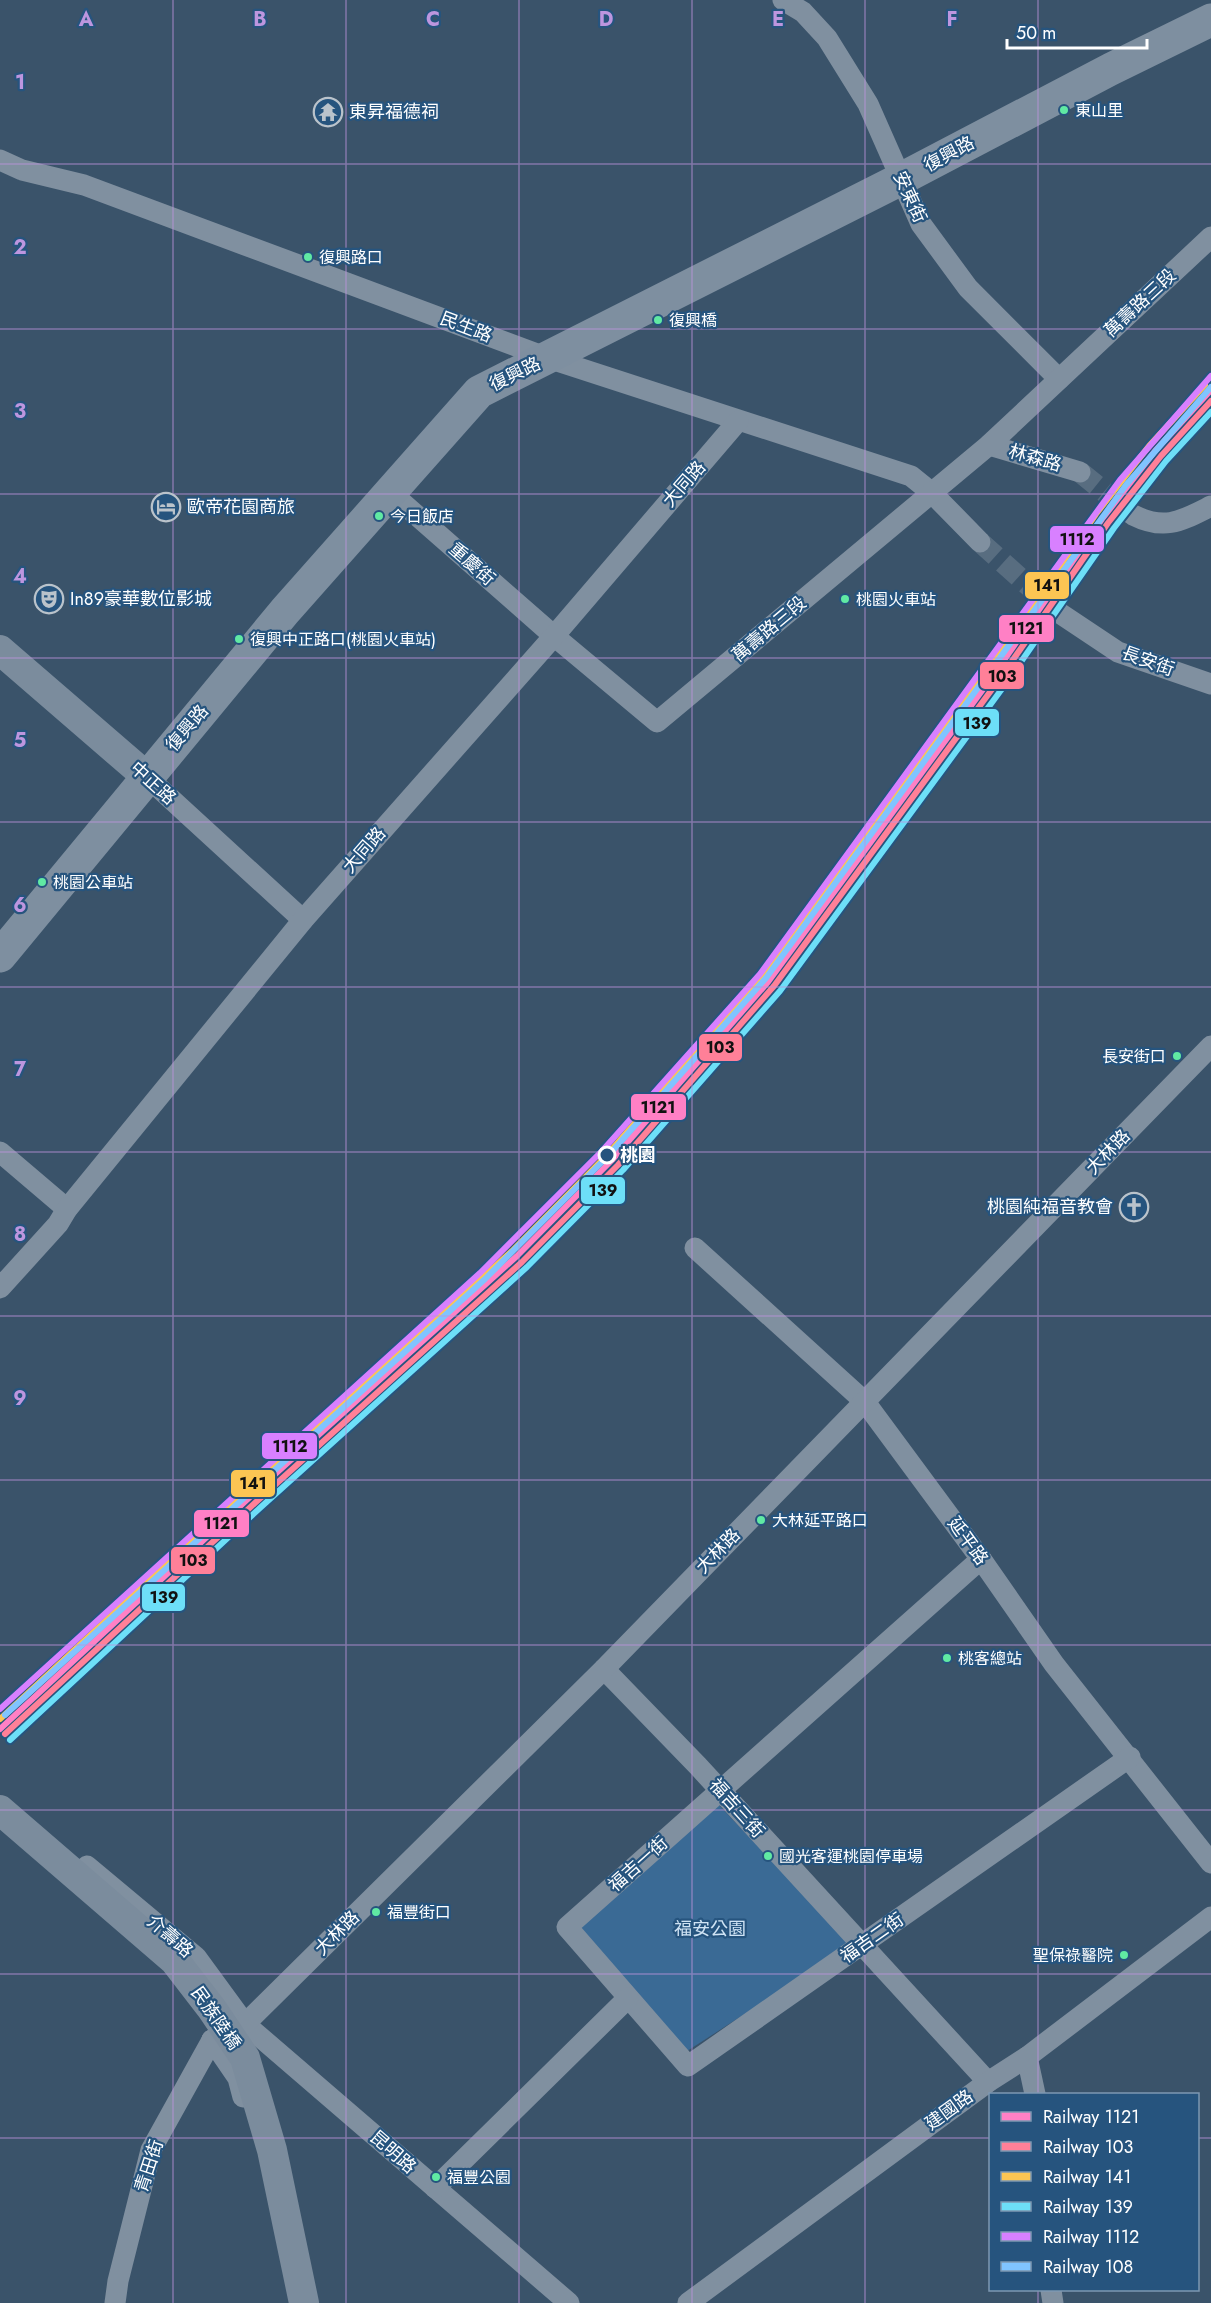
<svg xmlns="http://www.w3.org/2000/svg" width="1211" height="2303" font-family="Jost,'Noto Sans TC',sans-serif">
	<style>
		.green { fill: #3a6a95 }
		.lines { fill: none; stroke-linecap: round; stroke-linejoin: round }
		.street-tunnel { stroke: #586d80; stroke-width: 21; stroke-dasharray: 21 10; stroke-linecap: butt }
		.street { stroke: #8090a0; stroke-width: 21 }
		.secondary { stroke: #7b8c9d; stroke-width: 30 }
		.primary { stroke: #7e8fa0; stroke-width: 33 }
		.secondary-bridge { stroke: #7b8c9d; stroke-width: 30 }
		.rail-1-casing { stroke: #26547e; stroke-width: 10 }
		.rail-2-casing { stroke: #26547e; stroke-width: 10 }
		.rail-3-casing { stroke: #26547e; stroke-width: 10 }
		.rail-4-casing { stroke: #26547e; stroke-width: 10 }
		.rail-5-casing { stroke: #26547e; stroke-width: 10 }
		.rail-6-casing { stroke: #26547e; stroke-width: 10 }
		.rail-1 { stroke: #ff80c5; stroke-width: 6 }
		.rail-2 { stroke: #ff8098; stroke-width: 6 }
		.rail-3 { stroke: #fcc553; stroke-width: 6 }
		.rail-4 { stroke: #6ddff8; stroke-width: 6 }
		.rail-5 { stroke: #d880ff; stroke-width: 6 }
		.rail-6 { stroke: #80c4ff; stroke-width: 6 }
		.grid { fill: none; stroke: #bd96df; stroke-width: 1.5; stroke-opacity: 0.55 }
		.bus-dot { fill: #60e9a3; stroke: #26547e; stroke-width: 2 }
		.stop-dot { fill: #26547e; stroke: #fff; stroke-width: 3 }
		.labels { text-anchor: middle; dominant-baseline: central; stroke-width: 4.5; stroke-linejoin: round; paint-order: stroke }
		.bus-label { font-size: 16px; fill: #fff; stroke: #26547e; text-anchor: start }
		.poi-label { font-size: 18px; fill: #fff; stroke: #26547e; text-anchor: start }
		.street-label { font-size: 18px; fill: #fff; stroke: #26547e }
		.stop-label { font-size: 18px; font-weight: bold; fill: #fff; stroke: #26547e; text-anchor: start }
		.park-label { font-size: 18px; fill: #cfe3f4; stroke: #26547e }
		.grid-label { font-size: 20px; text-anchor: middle; font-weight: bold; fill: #bd96df; stroke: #26547e; stroke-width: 4.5; stroke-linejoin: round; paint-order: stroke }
		.line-badge { stroke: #26547e; stroke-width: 2 }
		.pale-badge-label { font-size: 16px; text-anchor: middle; font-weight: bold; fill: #111 }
	</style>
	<rect width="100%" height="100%" fill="#3a536a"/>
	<!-- green -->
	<path class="green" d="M 717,1803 L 852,1945 L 684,2053 L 576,1928 Z"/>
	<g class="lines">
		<!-- street-tunnel -->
		<g class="street-tunnel">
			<path d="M 1080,472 L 1133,515"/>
			<path d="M 980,542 L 1058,612"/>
		</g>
		<!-- street -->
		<g class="street">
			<path d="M 783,0 L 803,12 L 827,38 L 868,104 L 921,224 L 968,288 L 1059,379"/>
			<path d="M 0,160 L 22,170 L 84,185 L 548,358 L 911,476 L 932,493 L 980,542"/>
			<path d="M 989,445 L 1080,472"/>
			<path d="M 390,492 L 554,636 L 657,722 L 989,445 L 1211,237"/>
			<path d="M 1133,515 C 1165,531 1181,521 1211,506"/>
			<path d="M 1058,612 L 1118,652 L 1211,684"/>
			<path d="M 147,777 L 303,920"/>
			<path d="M 0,1152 L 67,1209"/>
			<path d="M 695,1248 L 865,1402 L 981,1559 L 1054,1664 L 1211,1863"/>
			<path d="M 0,1288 L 58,1224 L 67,1209 L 303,920 L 554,636 L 738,421"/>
			<path d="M 981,1559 L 567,1927 L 688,2066 L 1130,1757"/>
			<path d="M 604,1669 L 698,1766 L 988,2082"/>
			<path d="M 87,1866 L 196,1957 L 245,2024 L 249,2037"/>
			<path d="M 245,2024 L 569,2303"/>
			<path d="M 212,2040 L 245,2024 L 604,1669 L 1211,1046"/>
			<path d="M 212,2040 L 238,2078 L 243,2097"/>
			<path d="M 1027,2057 L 1035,2094"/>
			<path d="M 435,2188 L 628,1998"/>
			<path d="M 1051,2290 L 1053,2303"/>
			<path d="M 115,2303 L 118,2281 L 151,2150 L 212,2040"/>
			<path d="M 688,2303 L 988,2082 L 1027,2057 L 1211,1917"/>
		</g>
		<!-- secondary -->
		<path class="secondary" d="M 0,650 L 147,777"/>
		<!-- primary -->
		<path class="primary" d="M 0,956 L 285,611 L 479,392 L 901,179 L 1111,69 L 1211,20"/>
		<!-- secondary-bridge -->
		<path class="secondary-bridge" d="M 0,1810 L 175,1961 L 212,2009 L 245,2058 L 272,2150 L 304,2303"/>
		<!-- rail-1 casing -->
		<g class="rail-1-casing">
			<path id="rail-1" d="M 0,1729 L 251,1496 L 517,1256 L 612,1160 L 768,982 L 995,673 L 1102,519 L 1155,451 L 1211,390"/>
		</g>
		<!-- rail-2 casing -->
		<g class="rail-2-casing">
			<path id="rail-2" d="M 5,1734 L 256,1502 L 522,1262 L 618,1165 L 774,986 L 1001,677 L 1108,523 L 1161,456 L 1211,401"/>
		</g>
		<!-- rail-3 casing -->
		<g class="rail-3-casing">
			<path id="rail-3" d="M 0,1719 L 246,1490 L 512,1251 L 607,1155 L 762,977 L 989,669 L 1096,514 L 1149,446 L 1205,385"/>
		</g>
		<!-- rail-4 casing -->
		<g class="rail-4-casing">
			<path id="rail-4" d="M 10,1740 L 261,1507 L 527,1267 L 623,1170 L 780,991 L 1007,682 L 1114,528 L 1166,461 L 1211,412"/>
		</g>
		<!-- rail-5 casing -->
		<g class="rail-5-casing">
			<path id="rail-5" d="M 0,1709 L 480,1273 L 602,1151 L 760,974 L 1120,480 L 1211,376"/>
		</g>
		<!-- rail-6 casing -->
		<g class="rail-6-casing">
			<path id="rail-6" d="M 5,1715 L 485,1279 L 608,1156 L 766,978 L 1126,485 L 1211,387"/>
		</g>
		<!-- rail-1 -->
		<use href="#rail-1" class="rail-1"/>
		<!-- rail-2 -->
		<use href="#rail-2" class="rail-2"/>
		<!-- rail-3 -->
		<use href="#rail-3" class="rail-3"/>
		<!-- rail-4 -->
		<use href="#rail-4" class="rail-4"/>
		<!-- rail-5 -->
		<use href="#rail-5" class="rail-5"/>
		<!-- rail-6 -->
		<use href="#rail-6" class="rail-6"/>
	</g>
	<!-- grid -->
	<path class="grid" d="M 173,0 L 173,2303M 346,0 L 346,2303M 519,0 L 519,2303M 692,0 L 692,2303M 865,0 L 865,2303M 1038,0 L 1038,2094M 0,164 L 1211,164M 0,329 L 1211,329M 0,494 L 1211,494M 0,658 L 1211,658M 0,822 L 1211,822M 0,987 L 1211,987M 0,1152 L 1211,1152M 0,1316 L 1211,1316M 0,1480 L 1211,1480M 0,1645 L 1211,1645M 0,1810 L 1211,1810M 0,1974 L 1211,1974M 0,2138 L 990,2138M 1198,2138 L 1211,2138M 1038,2290 L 1038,2303"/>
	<!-- icons -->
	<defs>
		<g id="temple-ring" transform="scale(1.5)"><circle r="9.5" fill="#26547e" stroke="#bac3cb" stroke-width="1.5"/><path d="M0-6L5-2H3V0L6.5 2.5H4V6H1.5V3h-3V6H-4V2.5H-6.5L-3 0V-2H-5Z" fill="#bac3cb"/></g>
		<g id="hotel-ring" transform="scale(1.5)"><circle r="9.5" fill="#26547e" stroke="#bac3cb" stroke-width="1.5"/><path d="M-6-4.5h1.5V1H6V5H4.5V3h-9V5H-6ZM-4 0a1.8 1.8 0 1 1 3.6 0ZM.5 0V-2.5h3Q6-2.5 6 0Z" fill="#bac3cb"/></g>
		<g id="theatre-ring" transform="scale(1.5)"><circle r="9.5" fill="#26547e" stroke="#bac3cb" stroke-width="1.5"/><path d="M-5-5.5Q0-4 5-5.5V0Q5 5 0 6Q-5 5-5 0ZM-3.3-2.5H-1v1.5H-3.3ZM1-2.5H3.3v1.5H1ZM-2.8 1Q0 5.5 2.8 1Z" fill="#bac3cb"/></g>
		<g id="church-ring" transform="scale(1.5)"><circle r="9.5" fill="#26547e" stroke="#bac3cb" stroke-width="1.5"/><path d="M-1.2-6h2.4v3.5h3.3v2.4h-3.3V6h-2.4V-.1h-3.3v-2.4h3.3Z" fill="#bac3cb"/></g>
	</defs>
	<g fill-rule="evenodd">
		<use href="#temple-ring" x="328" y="112"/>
		<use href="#hotel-ring" x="166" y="507"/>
		<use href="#theatre-ring" x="49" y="599"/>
		<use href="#church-ring" x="1134" y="1207"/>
	</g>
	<!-- markers -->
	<g class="bus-dot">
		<circle cx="1064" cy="110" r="5"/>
		<circle cx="308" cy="257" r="5"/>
		<circle cx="658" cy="320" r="5"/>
		<circle cx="379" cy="516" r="5"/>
		<circle cx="845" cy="599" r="5"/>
		<circle cx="239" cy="639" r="5"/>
		<circle cx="42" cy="882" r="5"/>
		<circle cx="1177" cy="1056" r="5"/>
		<circle cx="761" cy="1520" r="5"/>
		<circle cx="947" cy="1658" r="5"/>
		<circle cx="768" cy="1856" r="5"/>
		<circle cx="376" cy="1912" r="5"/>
		<circle cx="1124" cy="1955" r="5"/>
		<circle cx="436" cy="2177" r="5"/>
	</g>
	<circle class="stop-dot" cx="607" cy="1155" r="8"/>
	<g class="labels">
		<!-- bus labels -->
		<g class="bus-label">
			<text x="1075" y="110">東山里</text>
			<text x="319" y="257">復興路口</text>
			<text x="669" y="320">復興橋</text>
			<text x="390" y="516">今日飯店</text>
			<text x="856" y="599">桃園火車站</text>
			<text x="250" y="639">復興中正路口(桃園火車站)</text>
			<text x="53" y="882">桃園公車站</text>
			<text x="1166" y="1056" text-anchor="end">長安街口</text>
			<text x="772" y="1520">大林延平路口</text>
			<text x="958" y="1658">桃客總站</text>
			<text x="779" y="1856">國光客運桃園停車場</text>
			<text x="387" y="1912">福豐街口</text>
			<text x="1113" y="1955" text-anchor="end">聖保祿醫院</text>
			<text x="447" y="2177">福豐公園</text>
		</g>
		<!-- poi labels -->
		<g class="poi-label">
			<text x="349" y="112">東昇福德祠</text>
			<text x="187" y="507">歐帝花園商旅</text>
			<text x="70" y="599">In89豪華數位影城</text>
			<text x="1113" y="1207" text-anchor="end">桃園純福音教會</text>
		</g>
		<!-- street labels -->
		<g class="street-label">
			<text transform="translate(949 154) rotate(-28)">復興路</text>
			<text transform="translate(910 197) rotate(65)">安東街</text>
			<text transform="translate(1140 303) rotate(-43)">萬壽路三段</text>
			<text transform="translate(466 327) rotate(21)">民生路</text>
			<text transform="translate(515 374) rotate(-26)">復興路</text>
			<text transform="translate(1035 458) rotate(16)">林森路</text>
			<text transform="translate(684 484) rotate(-49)">大同路</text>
			<text transform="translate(472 564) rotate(41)">重慶街</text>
			<text transform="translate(769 629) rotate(-40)">萬壽路三段</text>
			<text transform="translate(1148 661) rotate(20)">長安街</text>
			<text transform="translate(187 728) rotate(-50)">復興路</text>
			<text transform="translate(153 783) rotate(42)">中正路</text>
			<text transform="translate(364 850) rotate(-49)">大同路</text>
			<text transform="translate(1108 1152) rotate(-46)">大林路</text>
			<text transform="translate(968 1541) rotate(54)">延平路</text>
			<text transform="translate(718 1551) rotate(-46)">大林路</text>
			<text transform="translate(737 1808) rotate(48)">福吉三街</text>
			<text transform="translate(638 1864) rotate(-42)">福吉一街</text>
			<text transform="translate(337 1933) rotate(-45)">大林路</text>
			<text transform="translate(170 1936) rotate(41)">介壽路</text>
			<text transform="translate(872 1938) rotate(-35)">福吉二街</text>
			<text transform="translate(216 2018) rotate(55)">民族陸橋</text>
			<text transform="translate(949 2110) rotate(-36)">建國路</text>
			<text transform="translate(393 2152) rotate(41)">昆明路</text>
			<text transform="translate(149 2166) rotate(-72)">青田街</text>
		</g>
		<!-- stop labels -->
		<g class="stop-label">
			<text x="620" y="1155">桃園</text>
		</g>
		<!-- park labels -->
		<g class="park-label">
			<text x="710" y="1929">福安公園</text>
		</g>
	</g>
	<g class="grid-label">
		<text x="86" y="26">A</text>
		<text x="260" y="26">B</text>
		<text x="433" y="26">C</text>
		<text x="606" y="26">D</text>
		<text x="778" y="26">E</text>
		<text x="952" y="26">F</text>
		<text x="20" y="89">1</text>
		<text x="20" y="254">2</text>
		<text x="20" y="418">3</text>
		<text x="20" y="583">4</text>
		<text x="20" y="747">5</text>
		<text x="20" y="912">6</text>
		<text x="20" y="1076">7</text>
		<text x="20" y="1241">8</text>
		<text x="20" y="1405">9</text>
	</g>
	<g class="line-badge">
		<rect x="1049" y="525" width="56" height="28" rx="6" fill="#d880ff"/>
		<rect x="1024" y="571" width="46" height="29" rx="6" fill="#fcc553"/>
		<rect x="998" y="614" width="57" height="29" rx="6" fill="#ff80c5"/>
		<rect x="979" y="661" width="46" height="29" rx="6" fill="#ff8098"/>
		<rect x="954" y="708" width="46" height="29" rx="6" fill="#6ddff8"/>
		<rect x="698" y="1033" width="45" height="29" rx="6" fill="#ff8098"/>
		<rect x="630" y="1093" width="57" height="28" rx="6" fill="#ff80c5"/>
		<rect x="580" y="1176" width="46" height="29" rx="6" fill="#6ddff8"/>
		<rect x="261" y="1432" width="57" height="28" rx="6" fill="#d880ff"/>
		<rect x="230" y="1469" width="46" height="29" rx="6" fill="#fcc553"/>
		<rect x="193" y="1509" width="57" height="29" rx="6" fill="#ff80c5"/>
		<rect x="170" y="1546" width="46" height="29" rx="6" fill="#ff8098"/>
		<rect x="141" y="1583" width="45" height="29" rx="6" fill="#6ddff8"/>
	</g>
	<g class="pale-badge-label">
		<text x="1077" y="545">1112</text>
		<text x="1047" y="591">141</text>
		<text x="1026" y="634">1121</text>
		<text x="1002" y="682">103</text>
		<text x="977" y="729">139</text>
		<text x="720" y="1053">103</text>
		<text x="658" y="1113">1121</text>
		<text x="603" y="1196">139</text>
		<text x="290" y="1452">1112</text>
		<text x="253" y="1489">141</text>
		<text x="221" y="1529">1121</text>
		<text x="193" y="1566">103</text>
		<text x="164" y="1603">139</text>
	</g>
	<!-- legend -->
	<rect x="989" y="2093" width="210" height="198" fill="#26547e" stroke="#7d98b2" stroke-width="1.5"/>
	<rect x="1001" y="2112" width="30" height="9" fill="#ff80c5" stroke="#7d98b2" stroke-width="1.5"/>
	<text x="1043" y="2123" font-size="18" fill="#ffffff">Railway 1121</text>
	<rect x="1001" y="2142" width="30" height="9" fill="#ff8098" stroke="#7d98b2" stroke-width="1.5"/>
	<text x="1043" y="2153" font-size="18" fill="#ffffff">Railway 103</text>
	<rect x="1001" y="2172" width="30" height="9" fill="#fcc553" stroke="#7d98b2" stroke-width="1.5"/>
	<text x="1043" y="2183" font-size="18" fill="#ffffff">Railway 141</text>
	<rect x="1001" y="2202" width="30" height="9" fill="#6ddff8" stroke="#7d98b2" stroke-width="1.5"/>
	<text x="1043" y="2213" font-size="18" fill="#ffffff">Railway 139</text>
	<rect x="1001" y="2232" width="30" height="9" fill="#d880ff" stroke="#7d98b2" stroke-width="1.5"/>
	<text x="1043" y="2243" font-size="18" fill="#ffffff">Railway 1112</text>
	<rect x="1001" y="2262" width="30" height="9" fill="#80c4ff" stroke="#7d98b2" stroke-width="1.5"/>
	<text x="1043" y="2273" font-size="18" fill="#ffffff">Railway 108</text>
	<!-- scale -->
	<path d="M1007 39v9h140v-9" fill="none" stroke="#ffffff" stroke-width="3"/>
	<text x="1016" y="39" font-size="18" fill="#ffffff" stroke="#26547e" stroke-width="4.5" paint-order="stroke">50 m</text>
</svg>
